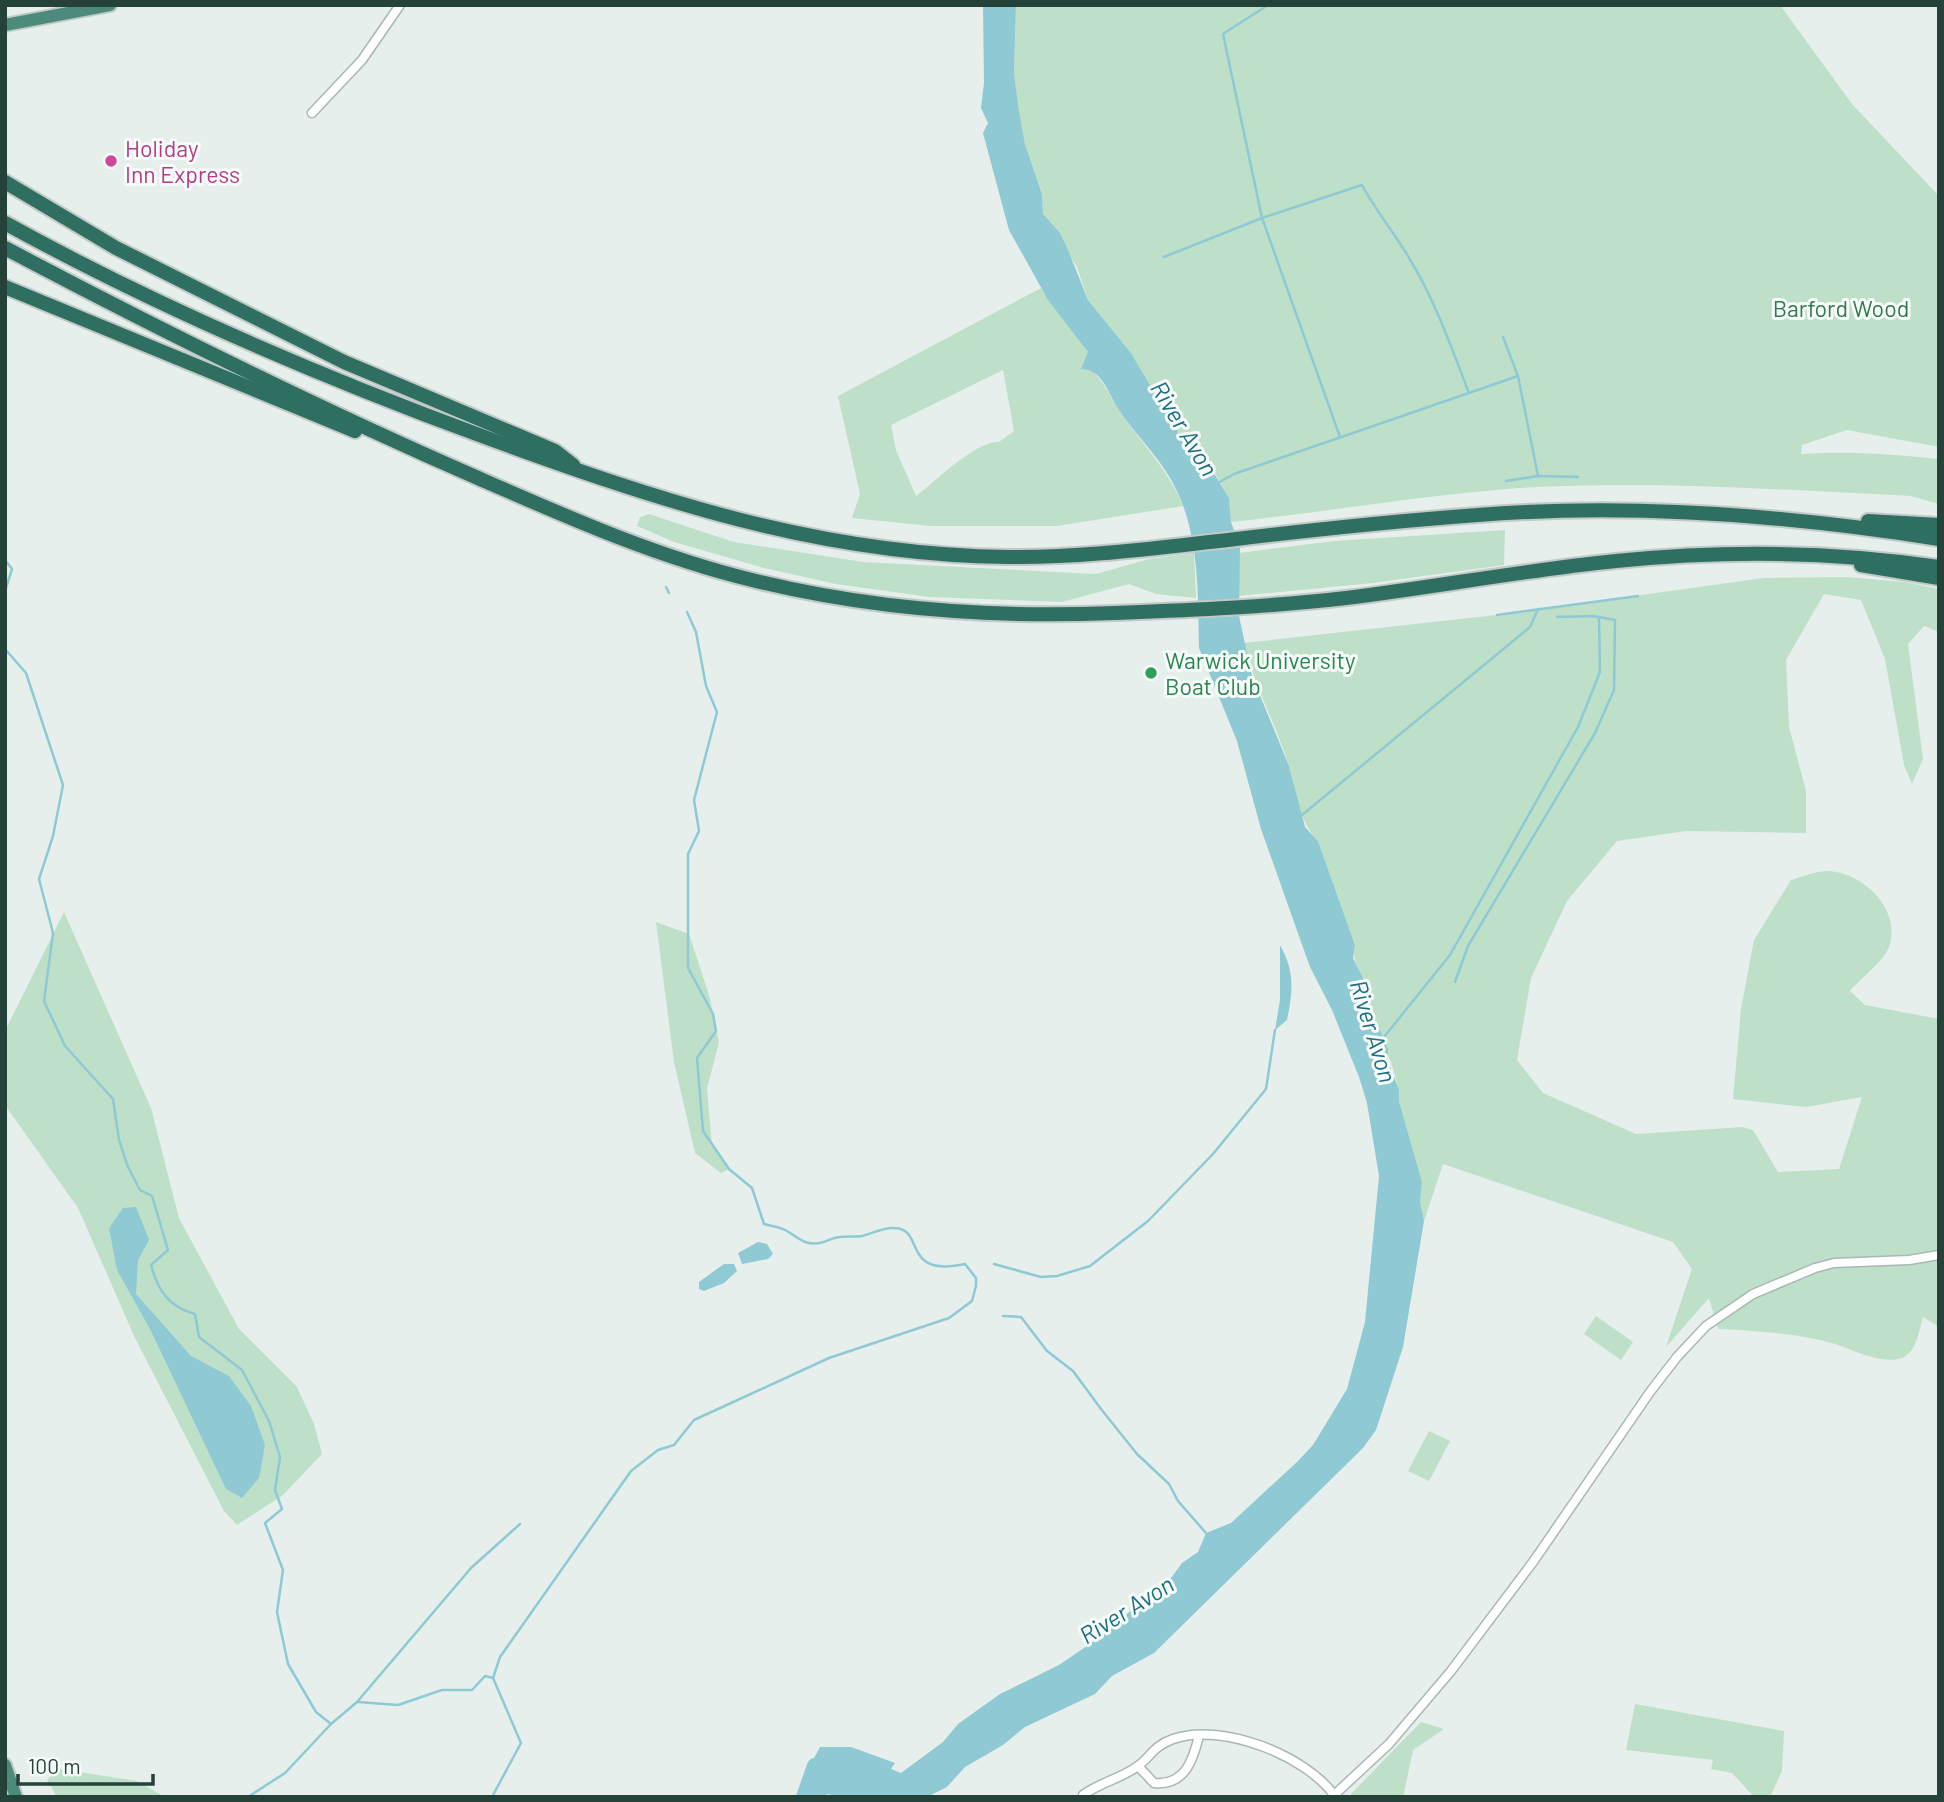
<svg xmlns="http://www.w3.org/2000/svg" width="1944" height="1802" font-family="Barlow,sans-serif">
	<style>
		.green { fill: #bfe0c8; fill-rule: evenodd }
		.water { fill: #8ec9d4 }
		.lines { fill: none; stroke-linecap: round; stroke-linejoin: round }
		.stream { stroke: #8ec9d4; stroke-width: 2.5 }
		.river { stroke: #8ec9d4; stroke-width: 16 }
		.minor-casing { stroke: #a8b8b2; stroke-width: 11 }
		.trunk-casing { stroke: #c2cac8; stroke-width: 16 }
		.motorway-casing { stroke: #c2cac8; stroke-width: 18 }
		.minor { stroke: #fff; stroke-width: 8 }
		.trunk { stroke: #4c8a7c; stroke-width: 12 }
		.motorway { stroke: #2f6f62; stroke-width: 14 }
		.hotel-dot { fill: #d1479c; stroke: #f7fbf9; stroke-width: 2.5 }
		.leisure-dot { fill: #2e9e5b; stroke: #f7fbf9; stroke-width: 2.5 }
		.labels { text-anchor: middle; dominant-baseline: central; stroke-width: 6; stroke-linejoin: round; paint-order: stroke }
		.hotel-label { font-size: 23px; fill: #b23c85; stroke: #f7fbf9; text-anchor: start }
		.park-label { font-size: 23px; fill: #2d7a4b; stroke: #f7fbf9 }
		.leisure-label { font-size: 23px; fill: #27864d; stroke: #f7fbf9; text-anchor: start }
		.water-label { font-size: 24px; font-style: italic; fill: #1c6f80; stroke: #f7fbf9 }
	</style>
	<rect width="100%" height="100%" fill="#e6efeb"/>
	<!-- green -->
	<g class="green">
		<path d="M 1016,5 L 1780,5 L 1852,104 L 1939,196 L 1939,447 L 1847,430 L 1802,445 L 1801,454 C 1849,451 1890,454 1939,459 L 1939,504 L 1911,496 C 1781,490 1650,480 1520,488 C 1423,495 1327,512 1231,522 L 1229,498 L 1214,472 L 1204,457 L 1181,437 L 1131,353 L 1088,300 L 1077,267 L 1043,214 L 1042,194 L 1025,144 L 1019,111 L 1014,73 Z"/>
		<path d="M 1041,288 L 1088,352 L 1090,369 C 1104,381 1109,395 1119,410 C 1141,443 1168,469 1183,506 L 1057,526 L 931,526 L 852,518 L 860,494 L 838,396 ZM 1003,370 L 1014,431 L 999,442 C 975,441 936,481 916,496 L 896,450 L 891,425 Z"/>
		<path d="M 649,514 L 734,542 L 863,562 L 1096,574 L 1149,559 L 1194,553 L 1196,598 L 1156,594 L 1129,584 L 1062,602 L 930,597 L 836,584 L 764,568 L 674,542 L 637,526 L 640,517 Z"/>
		<path d="M 1505,530 L 1504,565 L 1373,583 L 1238,596 L 1239,553 L 1334,541 Z"/>
		<path d="M 1846,577 L 1905,582 L 1939,589 L 1939,632 L 1924,626 L 1908,644 L 1923,759 L 1912,784 L 1904,765 L 1885,659 L 1861,600 L 1824,594 L 1786,660 L 1789,727 L 1806,791 L 1806,833 L 1686,831 L 1617,841 L 1567,901 L 1531,978 L 1517,1060 L 1543,1093 L 1636,1134 L 1743,1127 L 1753,1130 L 1778,1172 L 1839,1169 L 1862,1097 L 1806,1107 L 1733,1099 L 1741,1009 L 1754,940 L 1791,880 C 1802,877 1816,871 1827,871 C 1863,872 1902,909 1889,947 C 1883,962 1861,978 1850,991 L 1865,1005 L 1939,1019 L 1939,1327 L 1923,1317 C 1919,1330 1917,1352 1902,1358 C 1881,1365 1854,1350 1835,1344 C 1797,1333 1756,1331 1718,1329 L 1709,1298 L 1666,1347 L 1692,1269 L 1673,1242 L 1443,1164 L 1424,1221 L 1420,1202 L 1422,1182 L 1399,1101 C 1399,1071 1380,1040 1372,1012 C 1370,1005 1371,998 1369,991 C 1363,973 1351,965 1355,945 L 1318,841 C 1298,820 1297,793 1289,766 C 1276,724 1254,686 1244,643 L 1497,615 L 1764,578 Z"/>
		<path d="M 64,912 L 151,1108 L 179,1218 L 239,1329 L 297,1387 L 314,1424 L 322,1454 L 283,1495 L 237,1525 L 224,1511 L 135,1338 L 78,1208 L 5,1105 L 5,1031 Z"/>
		<path d="M 656,922 L 689,934 L 709,995 L 719,1042 L 707,1089 L 712,1146 L 729,1169 L 721,1173 L 695,1153 L 674,1062 Z"/>
		<path d="M 1596,1316 L 1633,1342 L 1621,1360 L 1584,1334 Z"/>
		<path d="M 1429,1431 L 1450,1441 L 1429,1481 L 1408,1471 Z"/>
		<path d="M 1635,1704 L 1784,1731 L 1782,1771 L 1770,1797 L 1754,1797 L 1732,1773 L 1711,1769 L 1713,1760 L 1626,1750 Z"/>
		<path d="M 1421,1722 L 1444,1729 L 1413,1750 L 1403,1797 L 1352,1797 L 1351,1794 Z"/>
		<path d="M 59,1769 L 137,1781 L 165,1797 L 57,1797 L 47,1780 Z"/>
	</g>
	<!-- water -->
	<g class="water">
		<path d="M 983,5 L 1016,5 L 1014,73 L 1019,111 L 1025,144 L 1042,194 L 1043,214 L 1060,233 L 1068,250 L 1088,300 L 1131,353 L 1181,437 L 1204,457 L 1229,498 L 1231,522 L 1240,547 L 1239,616 L 1252,676 L 1289,766 L 1305,827 L 1318,841 L 1355,945 L 1353,958 L 1369,990 L 1371,1010 L 1388,1049 L 1388,1061 L 1399,1090 L 1399,1101 L 1422,1182 L 1420,1202 L 1424,1221 L 1403,1347 L 1376,1430 L 1363,1448 L 1154,1653 L 1112,1676 L 1095,1694 L 1025,1727 L 1003,1745 L 965,1767 L 947,1787 L 927,1797 L 843,1797 L 827,1794 L 826,1797 L 808,1797 L 813,1791 L 807,1771 L 820,1747 L 851,1747 L 895,1763 L 891,1769 L 901,1773 L 943,1742 L 958,1724 L 1000,1694 L 1059,1665 L 1106,1633 L 1159,1585 L 1171,1578 L 1182,1563 L 1198,1552 L 1206,1533 L 1231,1523 L 1297,1462 L 1313,1445 L 1347,1389 L 1365,1322 L 1379,1176 L 1367,1103 L 1359,1077 L 1332,1010 L 1310,967 L 1261,829 L 1237,741 L 1199,648 C 1198,589 1200,521 1165,470 C 1151,449 1133,431 1119,410 C 1108,394 1103,369 1081,369 L 1088,352 L 1048,300 L 1009,230 L 983,133 L 988,123 L 981,108 L 984,83 Z"/>
		<path d="M 1280,945 C 1295,972 1293,990 1287,1020 L 1275,1030 L 1280,1000 Z"/>
		<path d="M 136,1207 L 149,1240 L 138,1260 L 136,1294 L 191,1356 L 229,1376 L 251,1406 L 265,1445 L 259,1478 L 242,1498 L 226,1489 L 150,1329 L 117,1270 L 109,1228 L 123,1208 Z"/>
		<path d="M 758,1242 L 767,1244 L 773,1254 L 768,1259 L 742,1264 L 738,1253 Z"/>
		<path d="M 724,1264 L 734,1264 L 737,1271 L 724,1283 L 704,1291 L 699,1289 L 699,1282 Z"/>
	</g>
	<g class="lines">
		<!-- stream -->
		<g class="stream">
			<path d="M 1268,5 L 1223,34 L 1262,218 L 1340,437"/>
			<path d="M 1164,257 L 1262,218 L 1362,185 C 1377,213 1397,236 1412,263 C 1436,303 1452,349 1469,393"/>
			<path d="M 1503,337 L 1518,376 L 1538,476"/>
			<path d="M 1506,481 L 1538,476 L 1578,477"/>
			<path d="M 1218,483 L 1234,474 L 1518,376"/>
			<path d="M 5,560 L 12,569 L 5,591"/>
			<path d="M 666,587 L 669,593"/>
			<path d="M 1497,615 L 1638,596"/>
			<path d="M 5,649 L 26,673 L 63,785 L 53,836 L 39,879 L 53,933 L 44,1001 L 65,1046 L 113,1099 L 119,1140 L 128,1167 L 140,1190 L 152,1196 L 168,1250 L 151,1265 C 158,1291 169,1307 195,1314 L 199,1337 L 242,1370 L 269,1421 L 280,1457 L 275,1490 L 282,1509 L 265,1523 L 283,1570 L 277,1612 L 288,1664 L 316,1712 L 331,1724 L 285,1773 L 248,1797"/>
			<path d="M 1302,815 L 1530,627 L 1538,609"/>
			<path d="M 1455,982 L 1468,946 L 1595,733 L 1614,690 L 1615,620 L 1593,616 L 1557,617"/>
			<path d="M 1384,1037 L 1450,955 L 1578,727 L 1600,672 L 1599,617"/>
			<path d="M 994,1264 L 1041,1277 L 1057,1276 L 1090,1266 L 1148,1221 L 1213,1154 L 1266,1089 L 1275,1030"/>
			<path d="M 1003,1316 L 1021,1317 L 1047,1351 L 1073,1371 L 1101,1409 L 1137,1454 L 1169,1484 L 1178,1501 L 1206,1533"/>
			<path d="M 358,1702 L 398,1705 L 442,1690 L 472,1690 L 485,1676 L 493,1678"/>
			<path d="M 331,1724 L 357,1702 L 471,1568 L 520,1524"/>
			<path d="M 492,1797 L 521,1743 L 493,1678 L 500,1657 L 631,1471 L 658,1450 L 674,1445 L 694,1420 L 829,1358 L 949,1318 L 972,1301 L 976,1286 L 976,1278 L 965,1264 C 900,1278 926,1228 894,1228 C 883,1227 872,1234 862,1236 C 855,1237 847,1236 840,1237 C 833,1237 827,1242 819,1243 C 804,1246 797,1236 785,1230 C 779,1227 771,1226 764,1224 L 752,1188 L 729,1169 L 703,1131 L 697,1058 L 716,1031 L 713,1014 L 688,968 L 688,854 L 699,831 L 694,800 L 717,712 L 706,686 L 696,632 L 687,612"/>
		</g>
		<!-- river -->
		<path class="river" d="M 804,1797 L 815,1766 L 818,1766"/>
		<!-- minor casing -->
		<g class="minor-casing">
			<g id="minor">
				<path d="M 312,113 L 362,60 L 400,5"/>
				<path d="M 1138,1766 L 1154,1783 C 1185,1786 1193,1760 1199,1736"/>
				<path d="M 1083,1795 C 1099,1783 1119,1779 1135,1768 C 1151,1758 1151,1747 1173,1739 C 1221,1722 1305,1755 1334,1795"/>
				<path d="M 1332,1797 L 1389,1744 L 1451,1671 L 1533,1562 L 1650,1392 L 1677,1357 L 1706,1326 L 1753,1294 L 1815,1268 L 1834,1263 L 1909,1260 L 1939,1255"/>
			</g>
		</g>
		<!-- trunk casing -->
		<g class="trunk-casing">
			<g id="trunk">
				<path d="M 5,25 L 110,5"/>
				<path d="M 5,1765 L 16,1797"/>
			</g>
		</g>
		<!-- motorway casing -->
		<g class="motorway-casing">
			<g id="motorway">
				<path d="M 5,182 L 116,248 L 344,362 L 555,451 L 573,465"/>
				<path d="M 5,223 C 157,307 319,376 482,436 C 657,500 819,555 1008,557 C 1082,558 1155,548 1228,540 C 1311,530 1395,521 1478,515 C 1631,503 1787,515 1939,539"/>
				<path d="M 5,248 C 160,330 317,408 478,478 C 567,517 657,557 752,580 C 869,609 993,618 1114,613 C 1191,610 1269,607 1346,598 C 1436,587 1525,570 1616,561 C 1724,550 1832,551 1939,567"/>
				<path d="M 5,287 L 355,431"/>
				<path d="M 1868,521 L 1939,525"/>
				<path d="M 1861,565 L 1939,578"/>
			</g>
		</g>
		<!-- minor -->
		<use href="#minor" class="minor"/>
		<!-- trunk -->
		<use href="#trunk" class="trunk"/>
		<!-- motorway -->
		<use href="#motorway" class="motorway"/>
	</g>
	<!-- markers -->
	<circle class="hotel-dot" cx="111" cy="161" r="7"/>
	<circle class="leisure-dot" cx="1151" cy="673" r="7"/>
	<g class="labels">
		<!-- hotel labels -->
		<g class="hotel-label">
			<text x="125" y="148">Holiday<tspan x="125" dy="26">Inn Express</tspan></text>
		</g>
		<!-- park labels -->
		<g class="park-label">
			<text x="1841" y="308">Barford Wood</text>
		</g>
		<!-- leisure labels -->
		<g class="leisure-label">
			<text x="1165" y="660">Warwick University<tspan x="1165" dy="26">Boat Club</tspan></text>
		</g>
		<!-- water labels -->
		<g class="water-label">
			<text transform="translate(1185 428) rotate(59)">River Avon</text>
			<text transform="translate(1374 1031) rotate(73)">River Avon</text>
			<text transform="translate(1126 1609) rotate(-32)">River Avon</text>
		</g>
	</g>
	<!-- border -->
	<rect width="1944" height="1802" fill="none" stroke="#24423a" stroke-width="14"/>
	<!-- scale -->
	<path d="M18 1774v10h135v-10" fill="none" stroke="#24423a" stroke-width="3.5"/>
	<text x="28" y="1774" font-size="21" fill="#24423a" stroke="#f7fbf9" stroke-width="5" paint-order="stroke">100 m</text>
</svg>
